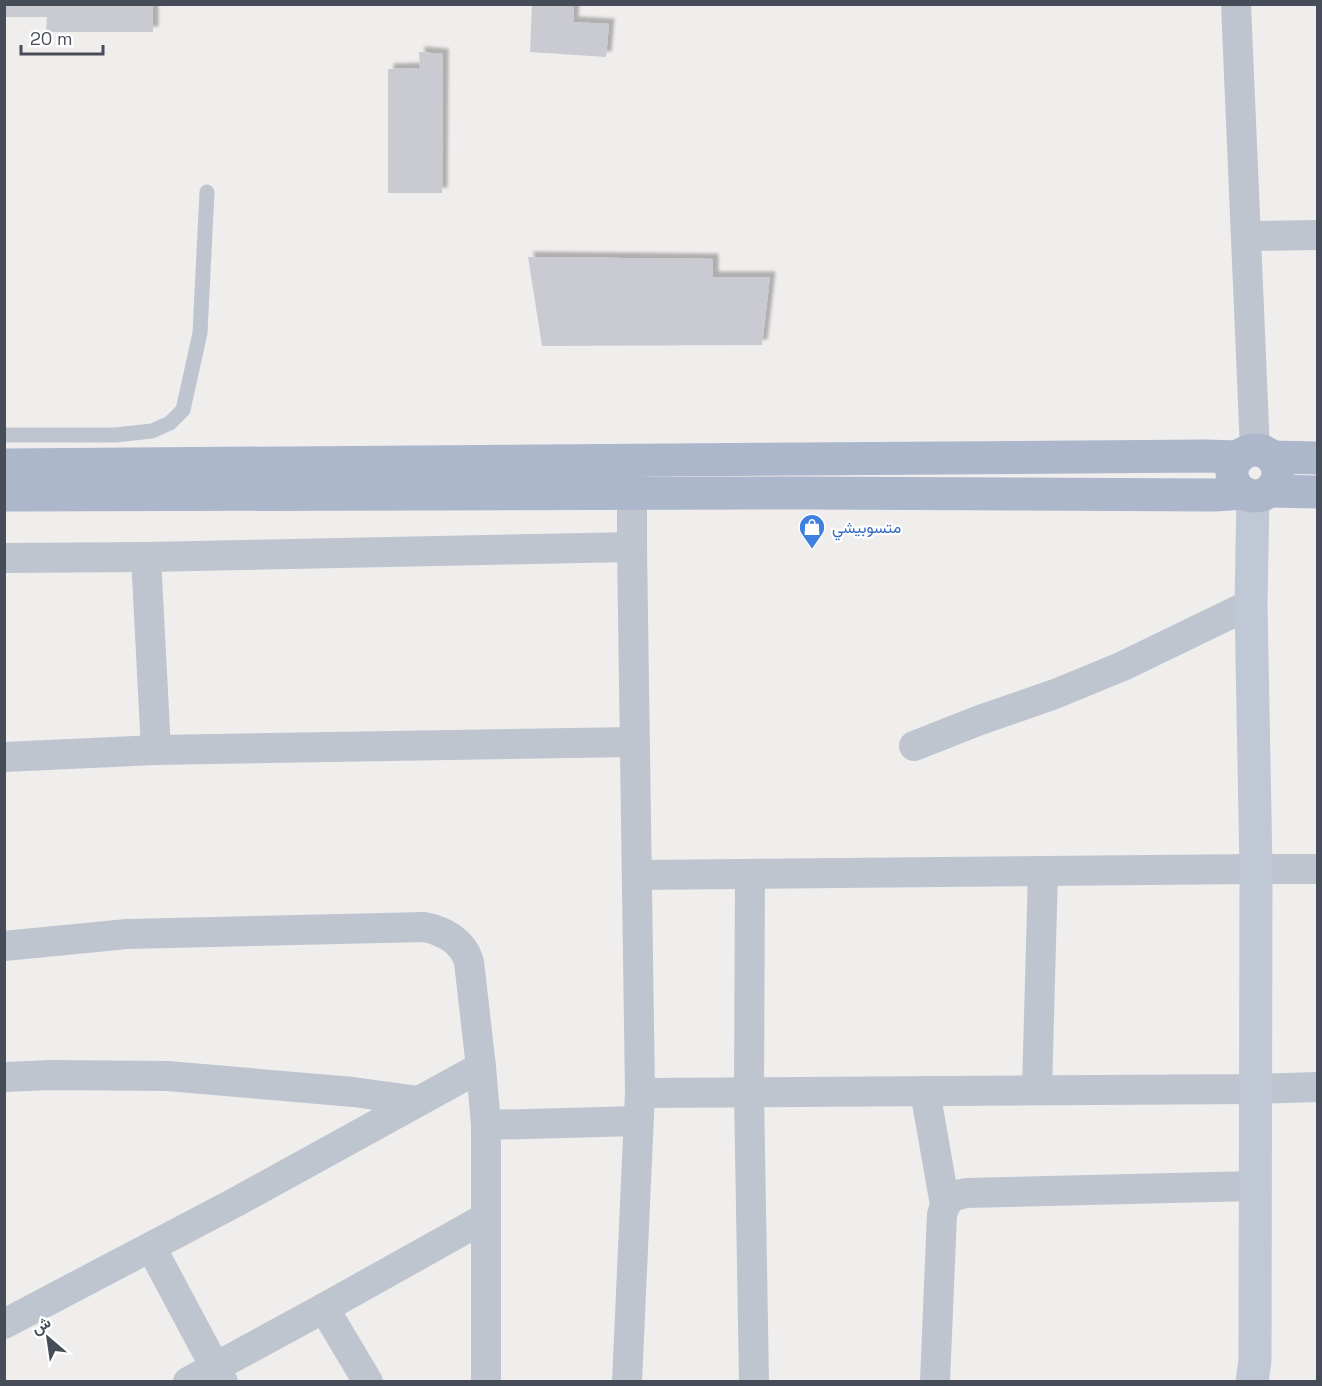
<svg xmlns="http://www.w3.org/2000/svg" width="1322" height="1386" font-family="'Space Grotesk',Vazirmatn,sans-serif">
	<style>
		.building { fill: #cacbd2; filter: url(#shadow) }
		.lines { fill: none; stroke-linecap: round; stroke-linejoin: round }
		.service { stroke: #bec5cf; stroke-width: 15 }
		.minor { stroke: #bec5cf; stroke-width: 30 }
		.secondary { stroke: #c0c7d5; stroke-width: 33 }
		.primary { stroke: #adb7cb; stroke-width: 33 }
		.labels { text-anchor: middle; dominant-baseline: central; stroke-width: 4.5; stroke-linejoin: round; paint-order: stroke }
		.shop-label { font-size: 16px; fill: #366cbe; stroke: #fff; text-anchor: start }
	</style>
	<defs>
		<filter id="shadow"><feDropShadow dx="5.5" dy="-5.5" stdDeviation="1.5" flood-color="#0004"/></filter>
	</defs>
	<rect width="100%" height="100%" fill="#f0eded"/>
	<!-- building -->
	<g class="building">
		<path d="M 4,4 L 153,4 L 153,32 L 46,32 L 47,17 L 4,17 Z"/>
		<path d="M 532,4 L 574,4 L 573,22 L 609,24 L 606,57 L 530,52 Z"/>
		<path d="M 419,52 L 443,54 L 442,193 L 388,193 L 388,69 L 420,68 Z"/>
		<path d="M 528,257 L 713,259 L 713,277 L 770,277 L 762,345 L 542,346 Z"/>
	</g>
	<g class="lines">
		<!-- service -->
		<path class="service" d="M 4,435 L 115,435 L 152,431 L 170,423 L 183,410 L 200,333 L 207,192"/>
		<!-- minor -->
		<g class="minor">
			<path d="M 1236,4 L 1255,450"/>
			<path d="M 1246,236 L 1318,235"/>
			<path d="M 632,469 L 632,547 L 640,1093 L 1255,1089 L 1318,1087"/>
			<path d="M 146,557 L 156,750"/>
			<path d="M 4,558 L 146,557 L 632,547"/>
			<path d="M 914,746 L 980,720 L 1055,694 L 1123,666 L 1251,604"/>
			<path d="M 4,757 L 156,750 L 634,742"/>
			<path d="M 750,874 L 749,1092 L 754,1382"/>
			<path d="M 637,875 L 1256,869 L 1318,869"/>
			<path d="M 4,946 L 127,934 L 424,927 C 444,931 463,941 469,962 L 481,1067 L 486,1125 L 486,1382"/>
			<path d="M 7,1077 L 50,1075 L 168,1076 L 353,1092 L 419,1101"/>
			<path d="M 1037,1090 L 1043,871"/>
			<path d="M 925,1091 L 945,1205"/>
			<path d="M 486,1125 L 638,1121"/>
			<path d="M 151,1247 L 223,1382"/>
			<path d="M 324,1308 L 368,1382"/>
			<path d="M 4,1324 L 236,1202 L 481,1067"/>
			<path d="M 188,1382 L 324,1308 L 485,1218"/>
			<path d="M 627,1382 L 640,1093"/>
			<path d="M 935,1382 L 942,1214 C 947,1199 951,1196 966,1193 L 1255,1186"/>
		</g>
		<!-- secondary -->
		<path class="secondary" d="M 1252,1382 L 1255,1360 L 1256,869 L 1251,604 L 1253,496"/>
		<!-- primary -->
		<g class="primary">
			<circle cx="1255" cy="473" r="23"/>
			<path d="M 1272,457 L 1318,458"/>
			<path d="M 4,465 L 1205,456 L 1239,457"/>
			<path d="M 1270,491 L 1318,492"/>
			<path d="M 4,495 L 805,493 L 1215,495 L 1244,493"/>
		</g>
	</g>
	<!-- icons -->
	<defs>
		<g id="shop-pin" transform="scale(1.35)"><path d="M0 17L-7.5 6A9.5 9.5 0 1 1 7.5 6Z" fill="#3f7fe0" stroke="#fff"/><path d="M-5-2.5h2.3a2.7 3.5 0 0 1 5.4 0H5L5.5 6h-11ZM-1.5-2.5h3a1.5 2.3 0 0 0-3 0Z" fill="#fff"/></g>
	</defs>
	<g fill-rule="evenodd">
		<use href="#shop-pin" x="812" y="527"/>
	</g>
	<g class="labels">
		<!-- shop labels -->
		<g class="shop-label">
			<text x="832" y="527">متسوبيشي</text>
		</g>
	</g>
	<!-- border -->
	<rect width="1322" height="1386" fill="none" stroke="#464d59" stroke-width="12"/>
	<!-- north arrow -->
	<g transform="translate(48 1338) rotate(331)" stroke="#ffffff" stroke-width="4.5" paint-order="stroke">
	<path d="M0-4.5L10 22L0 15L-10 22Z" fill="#464d59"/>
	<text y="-9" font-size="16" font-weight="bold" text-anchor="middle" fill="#464d59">ش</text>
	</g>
	<!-- scale -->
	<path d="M21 45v9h82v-9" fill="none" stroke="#464d59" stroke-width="3"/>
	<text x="30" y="45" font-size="18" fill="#464d59" stroke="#ffffff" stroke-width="4.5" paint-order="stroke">20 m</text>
</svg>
